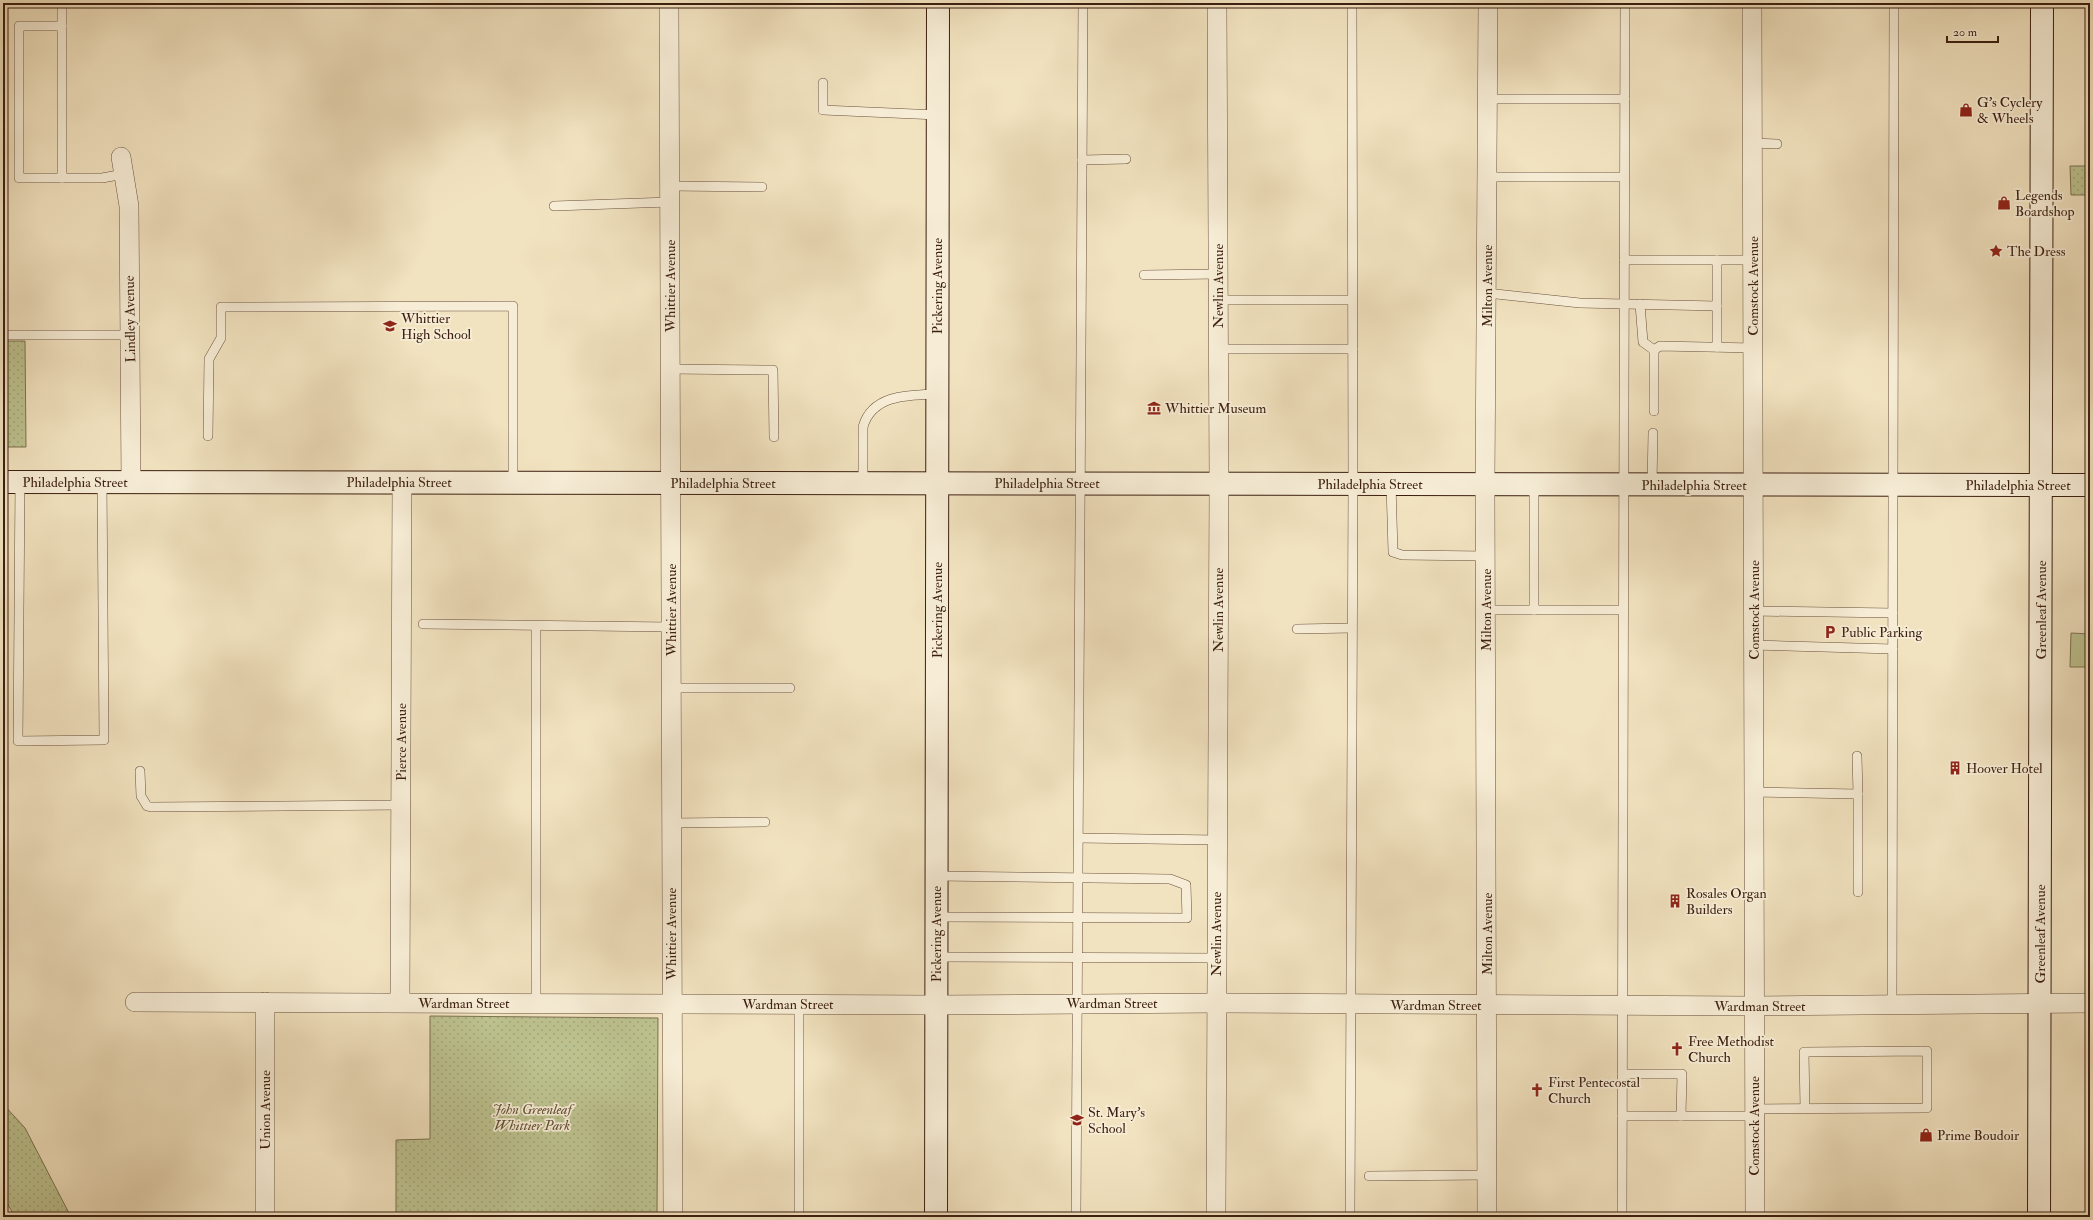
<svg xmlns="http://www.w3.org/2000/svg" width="2093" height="1220" font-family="'IM FELL Double Pica',serif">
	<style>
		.green { fill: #bdc390; stroke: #7c7150 }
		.park { fill: url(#park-dots); stroke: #7c7150 }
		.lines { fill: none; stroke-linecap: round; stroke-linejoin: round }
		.lane-casing { stroke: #6a503c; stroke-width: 10 }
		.street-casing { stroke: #6a503c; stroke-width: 20 }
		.secondary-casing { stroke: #3c1f10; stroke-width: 24 }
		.lane { stroke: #f7edd6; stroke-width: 9 }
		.street { stroke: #f7edd6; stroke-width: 19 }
		.secondary { stroke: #f7edd6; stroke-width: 22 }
		.labels { text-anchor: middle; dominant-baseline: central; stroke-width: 3.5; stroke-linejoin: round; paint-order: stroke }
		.poi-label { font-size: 14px; fill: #3c1f10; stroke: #f7edd6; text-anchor: start }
		.street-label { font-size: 14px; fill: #3c1f10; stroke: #f7edd6 }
		.park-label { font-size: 14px; font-style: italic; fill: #635036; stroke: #f7edd6 }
	</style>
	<defs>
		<pattern id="park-dots" width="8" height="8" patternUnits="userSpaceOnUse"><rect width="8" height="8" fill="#bdc390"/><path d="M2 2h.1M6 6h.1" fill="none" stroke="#a3a77b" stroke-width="1.8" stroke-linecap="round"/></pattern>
	</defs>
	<rect width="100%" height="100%" fill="#f2e3c0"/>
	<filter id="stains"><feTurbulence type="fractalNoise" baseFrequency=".005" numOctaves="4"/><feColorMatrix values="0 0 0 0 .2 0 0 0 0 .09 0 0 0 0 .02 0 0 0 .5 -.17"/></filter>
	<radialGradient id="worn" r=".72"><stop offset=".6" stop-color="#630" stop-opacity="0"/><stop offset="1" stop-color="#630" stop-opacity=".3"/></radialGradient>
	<!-- green -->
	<path class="green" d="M 2071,633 L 2090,634 L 2090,667 L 2070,667 Z"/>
	<!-- park -->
	<g class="park">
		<path d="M 2070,166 L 2090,166 L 2090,195 L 2071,195 Z"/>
		<path d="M 3,341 L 25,341 L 26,447 L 3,447 Z"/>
		<path d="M 430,1016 L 658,1018 L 657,1217 L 396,1217 L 396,1140 L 430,1139 Z"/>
		<path d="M 3,1104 L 25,1128 L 71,1217 L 15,1217 L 3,1196 Z"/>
	</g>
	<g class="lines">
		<!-- lane casing -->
		<g class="lane-casing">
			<g id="lane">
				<path d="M 62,3 L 62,178"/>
				<path d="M 62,26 L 19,26 L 19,178 L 102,178 L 124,174"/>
				<path d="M 823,83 L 823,110 L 938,115"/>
				<path d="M 1488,99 L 1625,99"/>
				<path d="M 1753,143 L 1777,144"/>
				<path d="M 1082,160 L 1126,159"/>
				<path d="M 1487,177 L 1624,177"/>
				<path d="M 670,186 L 762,187"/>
				<path d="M 554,206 L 670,202"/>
				<path d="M 1624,260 L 1753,260"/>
				<path d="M 1144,275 L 1218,274"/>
				<path d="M 1487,293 L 1580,303 L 1717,306"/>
				<path d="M 1218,300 L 1352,300"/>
				<path d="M 1640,304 L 1643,342 L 1654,350"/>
				<path d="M 3,335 L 130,335"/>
				<path d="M 1717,347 L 1717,260"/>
				<path d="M 1218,349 L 1353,349"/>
				<path d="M 1654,350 L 1660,346 L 1753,348"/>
				<path d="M 1654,350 L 1654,411"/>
				<path d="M 670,369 L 773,370 L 774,437"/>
				<path d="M 208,436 L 209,359 L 221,338 L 221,307 L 513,306 L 513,483"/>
				<path d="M 20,482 L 18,741 L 104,740 L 102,482"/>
				<path d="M 863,483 L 863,427 C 872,394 910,395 937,394"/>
				<path d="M 1391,484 L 1393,552 L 1402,555 L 1486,556"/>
				<path d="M 1652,484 L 1653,433"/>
				<path d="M 1486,610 L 1534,610 L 1534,484"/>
				<path d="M 1534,610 L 1623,610"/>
				<path d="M 1753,611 L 1893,613"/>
				<path d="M 423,624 L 671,627"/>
				<path d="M 1297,629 L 1352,628"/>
				<path d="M 1753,645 L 1893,649"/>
				<path d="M 671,688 L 790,688"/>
				<path d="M 140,771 L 141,796 L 147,806 L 151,807 L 401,805"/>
				<path d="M 1753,792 L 1858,794 L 1857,756"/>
				<path d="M 1858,794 L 1858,892"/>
				<path d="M 671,823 L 765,822"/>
				<path d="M 1079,838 L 1217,840"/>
				<path d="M 936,876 L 1170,879 L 1186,885 L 1187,918 L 936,917"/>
				<path d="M 935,957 L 1216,958"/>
				<path d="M 536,1003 L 536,626"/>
				<path d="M 799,1004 L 799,1217"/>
				<path d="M 1892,1005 L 1894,3"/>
				<path d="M 1622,1074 L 1682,1074 L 1681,1116 L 1622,1116"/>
				<path d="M 1754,1109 L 1927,1108 L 1927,1051 L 1804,1052 L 1805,1109"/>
				<path d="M 1681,1116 L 1754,1116"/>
				<path d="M 1369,1176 L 1487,1175"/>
				<path d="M 1076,1217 L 1083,3"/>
				<path d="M 1350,1217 L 1353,484 L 1352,3"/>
				<path d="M 1622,1217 L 1625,3"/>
			</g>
		</g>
		<!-- street casing -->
		<g class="street-casing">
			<g id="street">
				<path d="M 669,3 L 673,1217"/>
				<path d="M 1752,3 L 1755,1217"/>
				<path d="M 121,157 L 129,206 L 131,482"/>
				<path d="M 135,1002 L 935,1005 L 1216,1003 L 1753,1006 L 2090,1003"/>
				<path d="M 400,1002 L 402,482"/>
				<path d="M 265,1217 L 265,1002"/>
				<path d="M 1216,1217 L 1219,484 L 1217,3"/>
				<path d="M 1487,1217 L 1485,484 L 1488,3"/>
			</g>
		</g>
		<!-- secondary casing -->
		<g class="secondary-casing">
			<g id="secondary">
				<path d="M 3,482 L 2090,485"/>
				<path d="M 936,1217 L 938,3"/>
				<path d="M 2039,1217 L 2042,3"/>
			</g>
		</g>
		<!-- lane -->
		<use href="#lane" class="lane"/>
		<!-- street -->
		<use href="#street" class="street"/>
		<!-- secondary -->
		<use href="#secondary" class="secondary"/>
	</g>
	<!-- icons -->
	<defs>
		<g id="shop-bare" transform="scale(1.08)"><path d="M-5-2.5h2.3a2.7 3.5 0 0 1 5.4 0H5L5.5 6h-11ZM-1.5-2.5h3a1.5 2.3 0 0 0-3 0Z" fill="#8f2418" stroke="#f7edd6" stroke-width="2.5" paint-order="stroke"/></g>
		<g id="sight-bare" transform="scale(1.08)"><path d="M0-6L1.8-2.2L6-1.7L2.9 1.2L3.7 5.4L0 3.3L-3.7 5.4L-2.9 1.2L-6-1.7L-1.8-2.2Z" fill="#8f2418" stroke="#f7edd6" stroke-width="2.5" paint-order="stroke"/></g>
		<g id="school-bare" transform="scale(1.08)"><path d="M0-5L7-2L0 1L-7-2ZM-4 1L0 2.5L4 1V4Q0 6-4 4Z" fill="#8f2418" stroke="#f7edd6" stroke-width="2.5" paint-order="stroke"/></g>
		<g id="museum-bare" transform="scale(1.08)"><path d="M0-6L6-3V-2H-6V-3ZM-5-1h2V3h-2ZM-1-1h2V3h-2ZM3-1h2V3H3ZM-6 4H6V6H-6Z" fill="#8f2418" stroke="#f7edd6" stroke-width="2.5" paint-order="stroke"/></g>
		<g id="parking-bare" transform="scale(1.08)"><path d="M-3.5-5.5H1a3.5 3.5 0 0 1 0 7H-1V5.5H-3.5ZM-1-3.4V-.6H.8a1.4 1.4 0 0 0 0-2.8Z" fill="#8f2418" stroke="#f7edd6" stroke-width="2.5" paint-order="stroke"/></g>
		<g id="building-bare" transform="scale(1.08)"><path d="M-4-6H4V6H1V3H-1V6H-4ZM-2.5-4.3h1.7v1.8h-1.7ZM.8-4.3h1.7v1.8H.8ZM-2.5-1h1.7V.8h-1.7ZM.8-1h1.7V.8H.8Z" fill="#8f2418" stroke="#f7edd6" stroke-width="2.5" paint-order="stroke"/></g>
		<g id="church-bare" transform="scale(1.08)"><path d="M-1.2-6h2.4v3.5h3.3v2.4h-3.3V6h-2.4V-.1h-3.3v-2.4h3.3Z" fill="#8f2418" stroke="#f7edd6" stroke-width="2.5" paint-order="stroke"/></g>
	</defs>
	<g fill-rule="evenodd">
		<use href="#shop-bare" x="1966" y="110"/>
		<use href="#shop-bare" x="2004" y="203"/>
		<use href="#sight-bare" x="1996" y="251"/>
		<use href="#school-bare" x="390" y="326"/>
		<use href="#museum-bare" x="1154" y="408"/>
		<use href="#parking-bare" x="1830" y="632"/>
		<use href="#building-bare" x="1955" y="768"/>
		<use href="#building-bare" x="1675" y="901"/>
		<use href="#church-bare" x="1677" y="1049"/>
		<use href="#church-bare" x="1537" y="1090"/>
		<use href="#school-bare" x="1077" y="1120"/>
		<use href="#shop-bare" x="1926" y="1135"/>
	</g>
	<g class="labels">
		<!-- poi labels -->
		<g class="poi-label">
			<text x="1977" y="102">G's Cyclery<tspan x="1977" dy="16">&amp; Wheels</tspan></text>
			<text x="2015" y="195">Legends<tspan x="2015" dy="16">Boardshop</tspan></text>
			<text x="2007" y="251">The Dress</text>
			<text x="401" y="318">Whittier<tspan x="401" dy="16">High School</tspan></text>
			<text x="1165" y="408">Whittier Museum</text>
			<text x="1841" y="632">Public Parking</text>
			<text x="1966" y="768">Hoover Hotel</text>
			<text x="1686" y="893">Rosales Organ<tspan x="1686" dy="16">Builders</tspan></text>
			<text x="1688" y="1041">Free Methodist<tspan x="1688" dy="16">Church</tspan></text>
			<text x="1548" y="1082">First Pentecostal<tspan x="1548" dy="16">Church</tspan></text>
			<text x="1088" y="1112">St. Mary's<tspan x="1088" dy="16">School</tspan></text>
			<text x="1937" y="1135">Prime Boudoir</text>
		</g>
		<!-- street labels -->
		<g class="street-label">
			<text transform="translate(670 286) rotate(-90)">Whittier Avenue</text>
			<text transform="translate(937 286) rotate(-90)">Pickering Avenue</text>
			<text transform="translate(1218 286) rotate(-90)">Newlin Avenue</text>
			<text transform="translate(1487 286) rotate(-90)">Milton Avenue</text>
			<text transform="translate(1753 286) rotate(-90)">Comstock Avenue</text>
			<text transform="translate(130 319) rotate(-91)">Lindley Avenue</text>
			<text x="75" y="482">Philadelphia Street</text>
			<text x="399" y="482">Philadelphia Street</text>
			<text x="723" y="483">Philadelphia Street</text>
			<text x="1047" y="483">Philadelphia Street</text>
			<text x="1370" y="484">Philadelphia Street</text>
			<text x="1694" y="485">Philadelphia Street</text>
			<text x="2018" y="485">Philadelphia Street</text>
			<text transform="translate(671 610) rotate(-90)">Whittier Avenue</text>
			<text transform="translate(937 610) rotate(-90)">Pickering Avenue</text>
			<text transform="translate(1218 610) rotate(-90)">Newlin Avenue</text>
			<text transform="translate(1486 610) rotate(-90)">Milton Avenue</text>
			<text transform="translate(1754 610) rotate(-90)">Comstock Avenue</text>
			<text transform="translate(2041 610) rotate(-90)">Greenleaf Avenue</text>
			<text transform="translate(401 742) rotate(-90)">Pierce Avenue</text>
			<text transform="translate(671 934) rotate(-90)">Whittier Avenue</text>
			<text transform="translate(936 934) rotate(-90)">Pickering Avenue</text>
			<text transform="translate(1216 934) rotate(-90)">Newlin Avenue</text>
			<text transform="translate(1487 934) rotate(-90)">Milton Avenue</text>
			<text transform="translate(2040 934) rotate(-90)">Greenleaf Avenue</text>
			<text x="464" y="1003">Wardman Street</text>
			<text x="1112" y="1003">Wardman Street</text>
			<text x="788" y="1004">Wardman Street</text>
			<text x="1436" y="1005">Wardman Street</text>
			<text x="1760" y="1006">Wardman Street</text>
			<text transform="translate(265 1110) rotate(-90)">Union Avenue</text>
			<text transform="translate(1754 1126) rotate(-90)">Comstock Avenue</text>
		</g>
		<!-- park labels -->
		<g class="park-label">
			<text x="532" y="1109">John Greenleaf<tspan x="532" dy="16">Whittier Park</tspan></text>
		</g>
	</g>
	<!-- margin -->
	<rect width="2093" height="1220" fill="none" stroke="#f2e3c0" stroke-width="16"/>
	<rect x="4" y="4" width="2085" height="1212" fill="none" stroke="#3c1f10" stroke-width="2"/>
	<rect x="8" y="8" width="2077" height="1204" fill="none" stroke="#3c1f10"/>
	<!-- scale -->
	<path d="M1947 36v6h51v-6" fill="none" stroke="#3c1f10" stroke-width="2"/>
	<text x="1953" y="36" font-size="12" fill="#3c1f10" stroke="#f7edd6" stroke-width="3" paint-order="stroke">20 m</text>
	<rect width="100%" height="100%" filter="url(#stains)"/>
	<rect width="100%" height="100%" fill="url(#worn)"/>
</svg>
